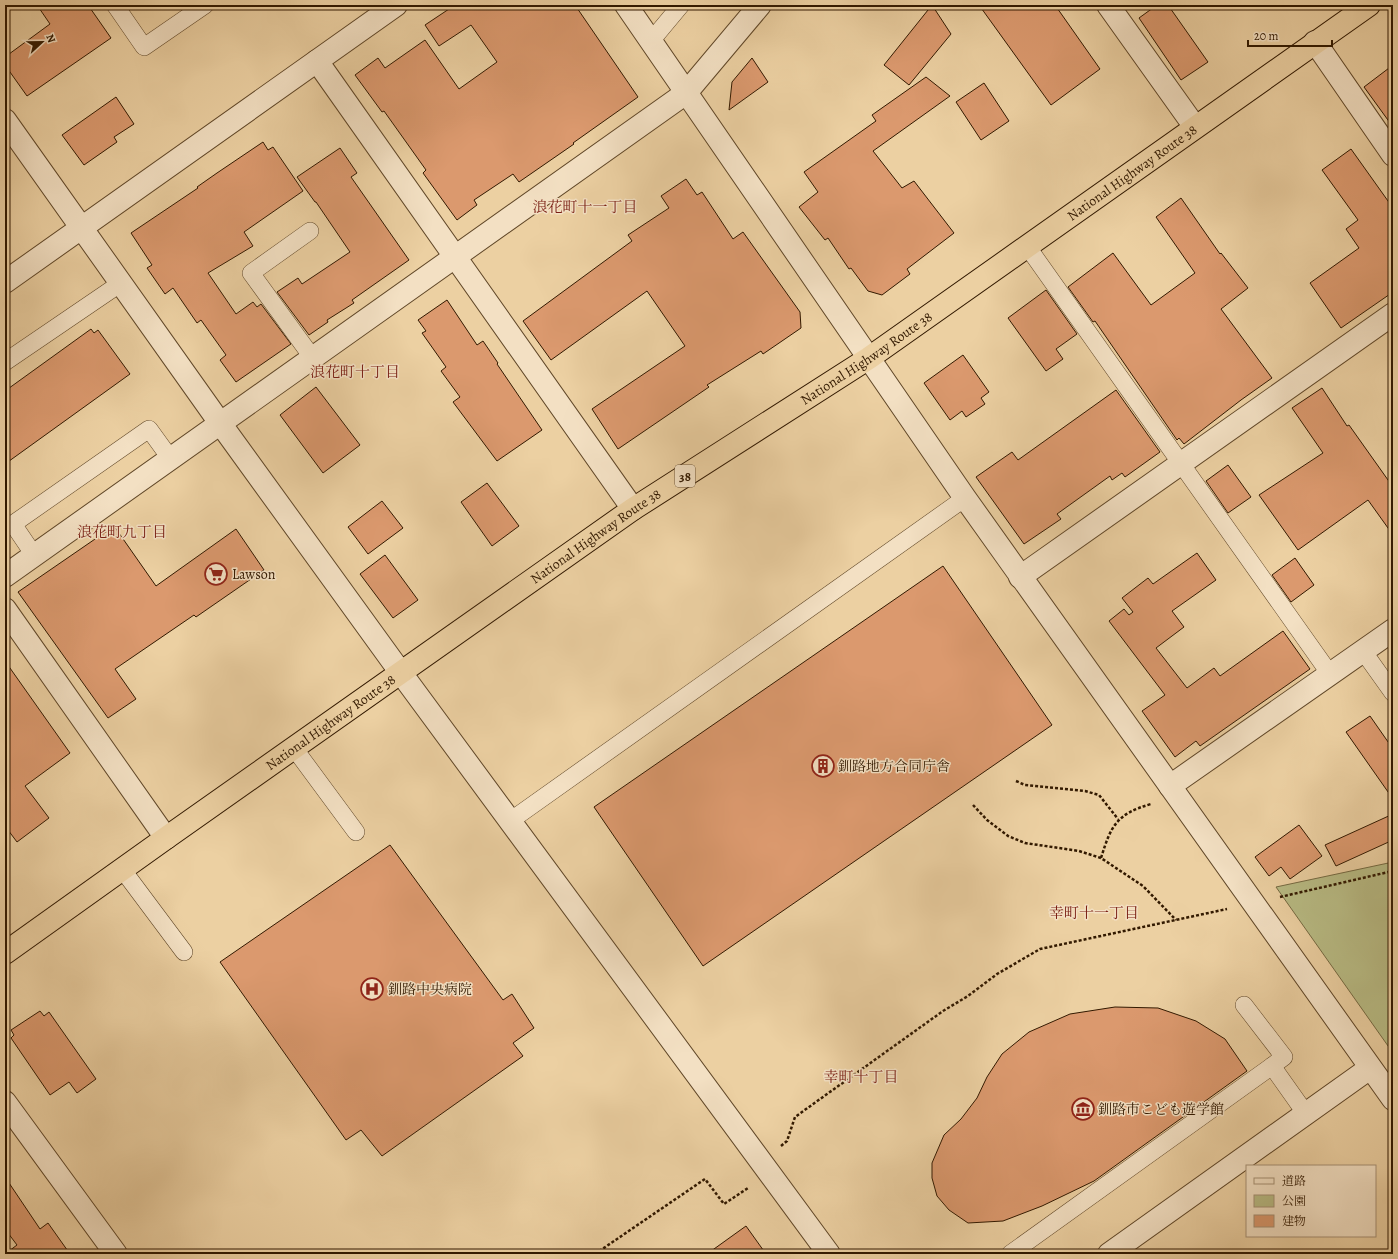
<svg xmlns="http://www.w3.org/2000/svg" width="1398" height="1259" font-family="Alegreya,'Noto Serif JP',serif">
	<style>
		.green { fill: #b8bb84; stroke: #756a42 }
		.building { fill: #db996e; stroke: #321900 }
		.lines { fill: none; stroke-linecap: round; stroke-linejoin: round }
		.lane-casing { stroke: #604728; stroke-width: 18 }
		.street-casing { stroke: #604728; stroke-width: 24 }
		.highway-casing { stroke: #321900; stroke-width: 24 }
		.path { stroke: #321900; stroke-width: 2.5; stroke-dasharray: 3 2; stroke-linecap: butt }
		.lane { stroke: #f3e0c3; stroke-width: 17 }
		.street { stroke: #f3e0c3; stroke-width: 22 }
		.highway { stroke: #ecd0a2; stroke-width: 22 }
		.labels { text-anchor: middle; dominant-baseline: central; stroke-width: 3; stroke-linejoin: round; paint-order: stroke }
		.shield { fill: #f3e0c3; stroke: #6c553a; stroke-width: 1 }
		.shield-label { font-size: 13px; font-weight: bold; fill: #321900 }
		.street-label { font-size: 14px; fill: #321900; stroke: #f3e0c3 }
		.poi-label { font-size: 14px; fill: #321900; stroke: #f3e0c3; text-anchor: start }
		.neighbourhood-label { font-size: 15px; fill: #7a1f14; stroke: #f3e0c3 }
	</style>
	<rect width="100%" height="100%" fill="#ecd0a2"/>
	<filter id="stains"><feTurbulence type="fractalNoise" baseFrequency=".005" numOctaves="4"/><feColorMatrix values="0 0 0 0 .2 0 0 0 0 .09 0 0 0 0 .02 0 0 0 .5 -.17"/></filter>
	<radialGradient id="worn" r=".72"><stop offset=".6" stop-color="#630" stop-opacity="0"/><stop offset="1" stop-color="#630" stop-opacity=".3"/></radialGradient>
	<!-- green -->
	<path class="green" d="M 1393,862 L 1393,1053 L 1276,887 Z"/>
	<!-- building -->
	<g class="building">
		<path d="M 37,5 L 88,5 L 111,38 L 27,96 L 5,65 L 5,57 L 50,24 Z"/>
		<path d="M 455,5 L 575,5 L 638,97 L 573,143 L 574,144 L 519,182 L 513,174 L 474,200 L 477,205 L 457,220 L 423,173 L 426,170 L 384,111 L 382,112 L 355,75 L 378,58 L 385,68 L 425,40 L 459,89 L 497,62 L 471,25 L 439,46 L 425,25 Z"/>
		<path d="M 932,5 L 951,34 L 909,85 L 884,65 Z"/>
		<path d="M 979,5 L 1055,5 L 1100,69 L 1051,105 Z"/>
		<path d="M 1157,5 L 1168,5 L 1208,62 L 1181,80 L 1139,18 Z"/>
		<path d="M 752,58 L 768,82 L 729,110 L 732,82 Z"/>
		<path d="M 1393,65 L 1393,127 L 1364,87 Z"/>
		<path d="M 926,77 L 950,96 L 873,151 L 902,188 L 914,181 L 954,233 L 907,269 L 910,274 L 882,295 L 868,291 L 851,268 L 849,269 L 828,238 L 825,240 L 799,207 L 818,192 L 804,172 L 876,121 L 872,115 Z"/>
		<path d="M 984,83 L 1009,121 L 981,140 L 956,102 Z"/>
		<path d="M 116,97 L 134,124 L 114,137 L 117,142 L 84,165 L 62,135 Z"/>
		<path d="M 263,142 L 268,150 L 273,147 L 303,191 L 244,232 L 253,246 L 208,273 L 236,314 L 253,302 L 257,307 L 261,304 L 291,344 L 236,382 L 220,360 L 226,355 L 201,320 L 197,323 L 173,288 L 165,294 L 147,268 L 152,265 L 131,233 L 198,188 L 197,187 L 217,173 Z"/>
		<path d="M 340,148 L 357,173 L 351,177 L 409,260 L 352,300 L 354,303 L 327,320 L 328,322 L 309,335 L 277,292 L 298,278 L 302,284 L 350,252 L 316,202 L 315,202 L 297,177 Z"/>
		<path d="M 1351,149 L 1393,208 L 1393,292 L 1341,328 L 1310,283 L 1359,248 L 1346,229 L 1358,220 L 1322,170 Z"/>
		<path d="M 686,179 L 697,195 L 702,192 L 733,239 L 743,232 L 800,312 L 801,328 L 763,354 L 761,351 L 707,385 L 709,387 L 618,449 L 592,409 L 685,346 L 647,291 L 551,360 L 523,321 L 632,241 L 628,235 L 669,208 L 661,196 Z"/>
		<path d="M 1181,198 L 1220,254 L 1221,253 L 1248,288 L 1221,309 L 1272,378 L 1241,400 L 1184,444 L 1179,438 L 1177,440 L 1095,321 L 1093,322 L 1068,287 L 1113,253 L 1151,305 L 1195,273 L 1156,217 Z"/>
		<path d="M 1046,290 L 1077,334 L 1056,349 L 1063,359 L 1046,371 L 1008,318 Z"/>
		<path d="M 447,300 L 477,345 L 483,341 L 498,363 L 497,364 L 542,430 L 497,461 L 453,402 L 460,397 L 441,371 L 446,367 L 422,333 L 426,331 L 418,320 Z"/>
		<path d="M 91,329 L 94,333 L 98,330 L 130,374 L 5,464 L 5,391 Z"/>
		<path d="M 963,355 L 989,392 L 981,398 L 985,404 L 966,417 L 962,411 L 950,420 L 924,383 Z"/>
		<path d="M 316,387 L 360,445 L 323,473 L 280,415 Z"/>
		<path d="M 1322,388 L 1347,426 L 1349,425 L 1393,487 L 1393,535 L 1368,500 L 1298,550 L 1259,495 L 1323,453 L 1292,408 Z"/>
		<path d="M 1116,390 L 1160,452 L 1125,477 L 1122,473 L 1112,480 L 1110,476 L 1057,514 L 1061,519 L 1024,544 L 976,477 L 1012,452 L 1018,460 Z"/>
		<path d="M 1228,465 L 1251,497 L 1228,513 L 1206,481 Z"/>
		<path d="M 487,483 L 519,526 L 492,546 L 461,502 Z"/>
		<path d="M 382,501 L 403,528 L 368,554 L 348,527 Z"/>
		<path d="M 114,526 L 156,586 L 236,529 L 264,570 L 196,617 L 194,615 L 115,669 L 136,699 L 108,718 L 18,592 Z"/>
		<path d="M 1197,553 L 1216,580 L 1172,611 L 1184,627 L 1156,648 L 1187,688 L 1214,668 L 1220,676 L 1283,631 L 1310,669 L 1200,746 L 1196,741 L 1175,757 L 1142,711 L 1165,695 L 1109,621 L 1124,609 L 1129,615 L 1133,612 L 1122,598 L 1148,578 L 1153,584 Z"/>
		<path d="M 385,555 L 418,600 L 393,618 L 360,574 Z"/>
		<path d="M 1295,558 L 1314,585 L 1291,602 L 1272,575 Z"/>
		<path d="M 943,566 L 1052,725 L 703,966 L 594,807 Z"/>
		<path d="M 5,661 L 70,753 L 25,786 L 49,818 L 17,842 L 5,826 Z"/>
		<path d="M 1370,716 L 1393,749 L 1393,799 L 1346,732 Z"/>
		<path d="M 1393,814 L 1393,840 L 1336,866 L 1325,845 Z"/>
		<path d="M 1299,825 L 1322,856 L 1290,879 L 1281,867 L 1269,876 L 1255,857 Z"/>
		<path d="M 390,845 L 503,1000 L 512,994 L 534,1028 L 513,1043 L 523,1056 L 382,1156 L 361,1130 L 346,1140 L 220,962 Z"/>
		<path d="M 1115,1007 L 1158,1008 L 1196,1021 L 1225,1039 L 1247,1071 L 1094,1181 L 1042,1206 L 1003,1221 L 968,1223 L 949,1210 L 937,1196 L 932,1178 L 932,1163 L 944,1135 L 961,1119 L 977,1098 L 987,1077 L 1002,1054 L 1029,1032 L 1070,1014 Z"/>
		<path d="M 40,1011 L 44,1016 L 49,1012 L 96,1079 L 77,1093 L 69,1082 L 50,1095 L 11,1038 L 14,1035 L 11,1030 Z"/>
		<path d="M 5,1177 L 40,1229 L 48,1223 L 70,1254 L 5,1254 L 17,1245 L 5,1229 Z"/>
		<path d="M 746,1226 L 766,1254 L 707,1254 Z"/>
	</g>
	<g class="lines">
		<!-- lane casing -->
		<g class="lane-casing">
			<g id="lane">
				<path d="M 115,5 L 144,47 L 205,5"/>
				<path d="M 651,41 L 681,5"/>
				<path d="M 310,231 L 251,273 L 312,357"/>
				<path d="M 1027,246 L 1330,674"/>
				<path d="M 5,362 L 121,283"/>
				<path d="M 34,555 L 13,524 L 149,429 L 170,458"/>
				<path d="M 1363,651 L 1393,693"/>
				<path d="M 294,748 L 356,832"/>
				<path d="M 510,821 L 965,498"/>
				<path d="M 122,869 L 184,952"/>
				<path d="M 1244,1005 L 1284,1057 L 1272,1066"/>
				<path d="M 1010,1254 L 1272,1066 L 1306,1114"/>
			</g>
		</g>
		<!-- street casing -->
		<g class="street-casing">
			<g id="street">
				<path d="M 626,5 L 965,498 L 1393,1099"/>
				<path d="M 1108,5 L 1195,127"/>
				<path d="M 1315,42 L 1393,155"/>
				<path d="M 317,61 L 633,509"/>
				<path d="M 5,120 L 220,423 L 401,673 L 829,1254"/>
				<path d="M 5,282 L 396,5"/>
				<path d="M 5,576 L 686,93 L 760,5"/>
				<path d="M 1020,577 L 1393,314"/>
				<path d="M 5,609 L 166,838"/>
				<path d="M 1170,786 L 1393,630"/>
				<path d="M 5,1102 L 116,1254"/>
				<path d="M 1109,1254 L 1370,1068"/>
			</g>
		</g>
		<!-- highway casing -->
		<g class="highway-casing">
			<g id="highway">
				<path id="s1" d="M 5,953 L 166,838 L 633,509 L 869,358 L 1369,5"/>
			</g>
		</g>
		<!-- path -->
		<g class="path">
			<path d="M 1016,781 L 1025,785 L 1085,791 L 1099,795 L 1118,819"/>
			<path d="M 973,805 L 987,820 L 1008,836 L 1025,843 L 1079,851 L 1101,858 L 1143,886 L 1176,920"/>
			<path d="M 1101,858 C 1111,826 1116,814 1151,804"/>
			<path d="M 1280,897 L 1393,871"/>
			<path d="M 781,1146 L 787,1141 L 795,1117 L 943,1011 L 968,996 L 997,974 L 1040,949 L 1227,909"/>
			<path d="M 595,1254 L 705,1179 L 724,1204 L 748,1188"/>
		</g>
		<!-- lane -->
		<use href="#lane" class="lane"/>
		<!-- street -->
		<use href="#street" class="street"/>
		<!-- highway -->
		<use href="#highway" class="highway"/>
	</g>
	<!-- icons -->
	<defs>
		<g id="supermarket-ring" transform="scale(1.15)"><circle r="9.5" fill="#f3e0c3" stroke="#8f2418" stroke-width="1.5"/><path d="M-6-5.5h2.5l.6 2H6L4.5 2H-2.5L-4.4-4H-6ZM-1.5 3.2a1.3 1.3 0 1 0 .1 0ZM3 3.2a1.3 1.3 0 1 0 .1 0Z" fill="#8f2418"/></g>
		<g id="building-ring" transform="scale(1.15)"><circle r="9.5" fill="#f3e0c3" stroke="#8f2418" stroke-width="1.5"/><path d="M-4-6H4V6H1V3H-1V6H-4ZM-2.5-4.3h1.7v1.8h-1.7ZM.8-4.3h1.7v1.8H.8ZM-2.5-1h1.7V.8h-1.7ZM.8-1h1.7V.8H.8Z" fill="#8f2418"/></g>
		<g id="hospital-ring" transform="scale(1.15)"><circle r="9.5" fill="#f3e0c3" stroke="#8f2418" stroke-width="1.5"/><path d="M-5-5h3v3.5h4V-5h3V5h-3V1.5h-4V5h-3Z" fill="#8f2418"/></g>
		<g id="museum-ring" transform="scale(1.15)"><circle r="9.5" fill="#f3e0c3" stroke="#8f2418" stroke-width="1.5"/><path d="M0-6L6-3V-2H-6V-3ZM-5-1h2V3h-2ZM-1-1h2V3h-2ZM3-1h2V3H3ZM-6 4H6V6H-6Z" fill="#8f2418"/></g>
	</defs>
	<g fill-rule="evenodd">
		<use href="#supermarket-ring" x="216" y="574"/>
		<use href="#building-ring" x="823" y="766"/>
		<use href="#hospital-ring" x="372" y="989"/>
		<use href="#museum-ring" x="1083" y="1109"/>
	</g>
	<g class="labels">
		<!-- shield labels -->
		<rect class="shield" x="675" y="465" width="20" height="22" rx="3"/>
		<g class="shield-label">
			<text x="685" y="476">38</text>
		</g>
		<!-- street labels -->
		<g class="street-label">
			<text stroke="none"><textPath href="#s1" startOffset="1371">National Highway Route 38</textPath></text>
			<text stroke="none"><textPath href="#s1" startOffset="1047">National Highway Route 38</textPath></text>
			<text stroke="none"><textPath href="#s1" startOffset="723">National Highway Route 38</textPath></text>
			<text stroke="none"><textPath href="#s1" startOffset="399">National Highway Route 38</textPath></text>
		</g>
		<!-- poi labels -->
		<g class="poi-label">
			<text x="232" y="574">Lawson</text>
			<text x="838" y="766">釧路地方合同庁舎</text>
			<text x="388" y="989">釧路中央病院</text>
			<text x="1098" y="1109">釧路市こども遊学館</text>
		</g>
		<!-- neighbourhood labels -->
		<g class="neighbourhood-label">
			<text x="585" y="207">浪花町十一丁目</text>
			<text x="355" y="372">浪花町十丁目</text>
			<text x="122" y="532">浪花町九丁目</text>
			<text x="1094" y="913">幸町十一丁目</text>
			<text x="861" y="1077">幸町十丁目</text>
		</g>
	</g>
	<!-- margin -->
	<rect width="1398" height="1259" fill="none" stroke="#ecd0a2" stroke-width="20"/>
	<rect x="6" y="6" width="1386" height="1247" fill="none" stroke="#321900" stroke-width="2"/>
	<rect x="10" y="10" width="1378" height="1239" fill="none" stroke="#321900"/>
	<!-- legend -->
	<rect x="1246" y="1165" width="130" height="72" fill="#f3e0c3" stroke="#a69075"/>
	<rect x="1254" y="1178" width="20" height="6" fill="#f3e0c3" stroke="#a69075"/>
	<text x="1282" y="1185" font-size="12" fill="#321900">道路</text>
	<rect x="1254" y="1195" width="20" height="12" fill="#b8bb84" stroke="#a69075"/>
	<text x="1282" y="1205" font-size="12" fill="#321900">公園</text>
	<rect x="1254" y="1215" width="20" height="12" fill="#db996e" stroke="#a69075"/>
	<text x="1282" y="1225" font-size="12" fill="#321900">建物</text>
	<!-- north arrow -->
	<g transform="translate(42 42) rotate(68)" stroke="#f3e0c3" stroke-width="3" paint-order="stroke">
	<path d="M0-3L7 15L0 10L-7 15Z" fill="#321900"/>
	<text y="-6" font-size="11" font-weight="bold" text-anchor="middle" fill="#321900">N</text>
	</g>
	<!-- scale -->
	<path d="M1248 40v6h84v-6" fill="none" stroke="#321900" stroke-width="2"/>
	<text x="1254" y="40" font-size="12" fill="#321900" stroke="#f3e0c3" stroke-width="3" paint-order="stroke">20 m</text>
	<rect width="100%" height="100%" filter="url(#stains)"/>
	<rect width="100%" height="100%" fill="url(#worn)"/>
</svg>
